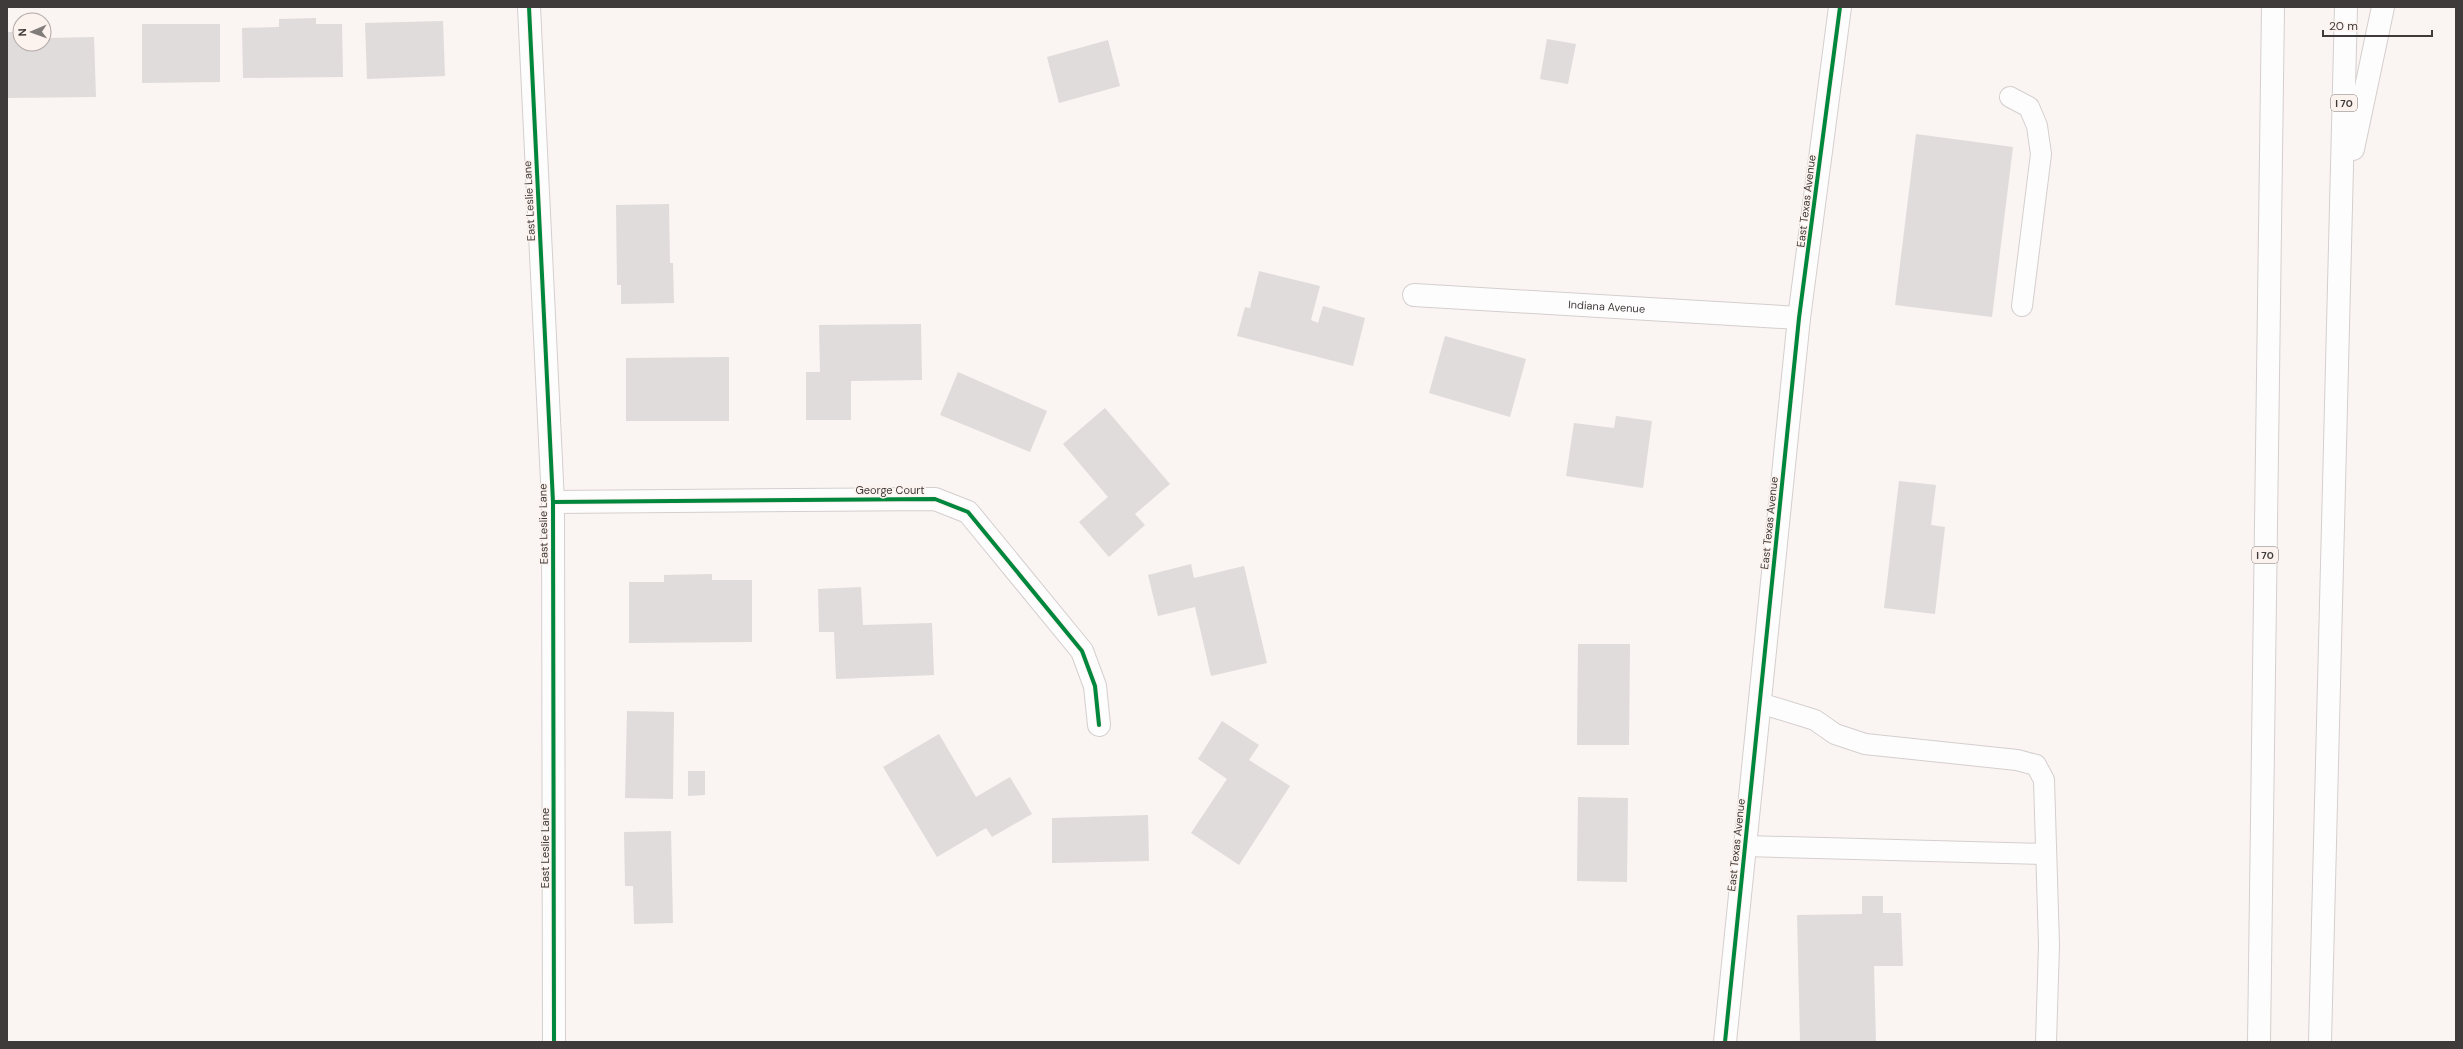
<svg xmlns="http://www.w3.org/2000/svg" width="2463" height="1049" font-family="'DM Sans',sans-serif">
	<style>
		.building { fill: #e0dcdb }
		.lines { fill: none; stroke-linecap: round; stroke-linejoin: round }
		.service-casing { stroke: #d4cfce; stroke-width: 22 }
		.minor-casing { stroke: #d4cfce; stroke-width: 24 }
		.tertiary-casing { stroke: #d4cfce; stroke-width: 24 }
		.motorway-casing { stroke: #d4cfce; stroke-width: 24 }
		.service { stroke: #fefdfd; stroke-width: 20 }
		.minor { stroke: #fefdfd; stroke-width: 22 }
		.tertiary { stroke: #fefdfd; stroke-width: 22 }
		.motorway { stroke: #fefdfd; stroke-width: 22 }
		.cycleway-casing { stroke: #fdf3ee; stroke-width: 6 }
		.cycleway { stroke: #00873e; stroke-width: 4 }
		.labels { text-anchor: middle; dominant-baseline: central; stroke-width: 3; stroke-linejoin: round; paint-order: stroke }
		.shield { fill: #fdf3ee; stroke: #787270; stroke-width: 1 }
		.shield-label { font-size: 10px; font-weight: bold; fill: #3f3b3a }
		.street-label { font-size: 11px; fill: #3f3b3a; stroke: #fdf3ee }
	</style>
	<rect width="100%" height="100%" fill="#faf4f2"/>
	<!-- building -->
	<g class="building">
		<path d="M 316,18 L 316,24 L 342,24 L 343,77 L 243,78 L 242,28 L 279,27 L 279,19 Z"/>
		<path d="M 443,21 L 445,76 L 367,79 L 365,23 Z"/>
		<path d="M 142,24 L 220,24 L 220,82 L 142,83 Z"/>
		<path d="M 47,31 L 47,38 L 94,37 L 96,97 L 7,98 L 7,32 L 20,32 L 20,44 L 44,44 L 44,32 Z"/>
		<path d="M 1547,39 L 1576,44 L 1568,84 L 1540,79 Z"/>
		<path d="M 1108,40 L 1120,86 L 1059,103 L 1047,57 Z"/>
		<path d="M 1916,134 L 2013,147 L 1992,317 L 1895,305 Z"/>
		<path d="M 669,204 L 670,263 L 673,263 L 674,303 L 621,304 L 621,285 L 617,285 L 616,205 Z"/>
		<path d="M 1259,271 L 1320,286 L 1311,320 L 1318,323 L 1323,306 L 1365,318 L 1353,366 L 1237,336 L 1245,307 L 1250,308 Z"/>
		<path d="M 921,324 L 922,380 L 851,381 L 851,420 L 806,420 L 806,372 L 820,372 L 819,325 Z"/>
		<path d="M 1445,336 L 1526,359 L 1510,417 L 1429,393 Z"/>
		<path d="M 729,357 L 729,421 L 626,421 L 626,358 Z"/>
		<path d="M 958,372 L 1047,411 L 1030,452 L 940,415 Z"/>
		<path d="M 1105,408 L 1170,484 L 1135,514 L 1145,525 L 1109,557 L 1079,522 L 1108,497 L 1063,444 Z"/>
		<path d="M 1616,416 L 1652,421 L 1643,488 L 1566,476 L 1574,423 L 1614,428 Z"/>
		<path d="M 1899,481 L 1936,485 L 1931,525 L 1945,527 L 1935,614 L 1884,608 Z"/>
		<path d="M 1191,564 L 1194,578 L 1244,566 L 1267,663 L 1211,676 L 1195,607 L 1158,616 L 1148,575 Z"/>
		<path d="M 712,574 L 712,580 L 752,580 L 752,642 L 629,643 L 629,582 L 664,582 L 664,575 Z"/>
		<path d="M 861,587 L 863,625 L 932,623 L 934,675 L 836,679 L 834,632 L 819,632 L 818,589 Z"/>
		<path d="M 1578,644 L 1630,644 L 1629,745 L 1577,745 Z"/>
		<path d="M 627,711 L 674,712 L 673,799 L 625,798 Z"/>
		<path d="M 1222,721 L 1259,745 L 1249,760 L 1290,786 L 1239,865 L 1191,833 L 1227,779 L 1198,759 Z"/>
		<path d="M 939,734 L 976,797 L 1010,777 L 1032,814 L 992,837 L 986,828 L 937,857 L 883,767 Z"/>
		<path d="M 688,771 L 705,771 L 705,795 L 688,796 Z"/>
		<path d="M 1578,797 L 1628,798 L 1627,882 L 1577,881 Z"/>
		<path d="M 1148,815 L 1149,861 L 1052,863 L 1052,818 Z"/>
		<path d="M 671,831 L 673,923 L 634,924 L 633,886 L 625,886 L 624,832 Z"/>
		<path d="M 1862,896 L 1883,896 L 1883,913 L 1901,913 L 1903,966 L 1874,966 L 1876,1042 L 1800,1042 L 1797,915 L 1862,914 Z"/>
	</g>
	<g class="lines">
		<!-- service casing -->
		<g class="service-casing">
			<g id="service">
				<path d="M 2010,97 L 2029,107 L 2037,126 L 2041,154 L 2022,306"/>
				<path d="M 1760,703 L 1815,720 L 1835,734 L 1865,744 L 2017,760 L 2036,765 L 2044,780 L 2049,945 L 2046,1042"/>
				<path d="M 1745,846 L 2046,854"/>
			</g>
		</g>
		<!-- minor casing -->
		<g class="minor-casing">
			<g id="minor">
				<path id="s1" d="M 1414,295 L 1799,318"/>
				<path d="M 553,502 L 935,499 L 968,512 L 1082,651 L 1095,686 L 1099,725"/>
			</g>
		</g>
		<!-- tertiary casing -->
		<g class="tertiary-casing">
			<g id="tertiary">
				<path d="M 529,7 L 553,502 L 554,1042"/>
				<path d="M 1725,1042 L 1799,318 L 1840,7"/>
			</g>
		</g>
		<!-- motorway casing -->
		<g class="motorway-casing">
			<g id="motorway">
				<path d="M 2353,149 L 2383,7"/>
				<path d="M 2259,1042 L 2273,7"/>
				<path d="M 2320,1042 L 2346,7"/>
			</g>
		</g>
		<!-- service -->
		<use href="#service" class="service"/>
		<!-- minor -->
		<use href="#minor" class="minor"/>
		<!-- tertiary -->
		<use href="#tertiary" class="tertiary"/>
		<!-- motorway -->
		<use href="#motorway" class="motorway"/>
		<!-- cycleway casing -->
		<g class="cycleway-casing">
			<g id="cycleway">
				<path d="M 529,7 L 553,502 L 554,1042"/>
				<path d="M 553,502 L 935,499 L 968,512 L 1082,651 L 1095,686 L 1099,725"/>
				<path d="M 1725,1042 L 1799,318 L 1840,7"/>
			</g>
		</g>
		<!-- cycleway -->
		<use href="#cycleway" class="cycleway"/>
	</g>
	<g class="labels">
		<!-- shield labels -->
		<g class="shield">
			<rect x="2331" y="95" width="26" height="16" rx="3"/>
			<rect x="2252" y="547" width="26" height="16" rx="3"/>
		</g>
		<g class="shield-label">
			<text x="2344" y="103">I 70</text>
			<text x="2265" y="555">I 70</text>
		</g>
		<!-- street labels -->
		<g class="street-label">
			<text transform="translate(529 201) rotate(-93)">East Leslie Lane</text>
			<text transform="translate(1806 201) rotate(-83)">East Texas Avenue</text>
			<text stroke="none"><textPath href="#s1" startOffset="193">Indiana Avenue</textPath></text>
			<text x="890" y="490">George Court</text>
			<text transform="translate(1769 523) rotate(-84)">East Texas Avenue</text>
			<text transform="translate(543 524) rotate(-91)">East Leslie Lane</text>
			<text transform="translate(1736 845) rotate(-84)">East Texas Avenue</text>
			<text transform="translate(545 848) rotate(-90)">East Leslie Lane</text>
		</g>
	</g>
	<!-- border -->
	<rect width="2463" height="1049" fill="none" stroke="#3f3b3a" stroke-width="16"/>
	<!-- north arrow -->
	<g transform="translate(32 32) rotate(268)"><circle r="19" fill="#fdf3ee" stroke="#b1a9a6"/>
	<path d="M0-3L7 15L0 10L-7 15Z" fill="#807c7a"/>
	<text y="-6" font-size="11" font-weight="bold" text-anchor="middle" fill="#3f3b3a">N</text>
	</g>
	<!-- scale -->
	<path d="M2323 30v6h109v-6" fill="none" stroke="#3f3b3a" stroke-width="2"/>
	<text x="2329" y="30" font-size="12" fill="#3f3b3a" stroke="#fdf3ee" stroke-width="3" paint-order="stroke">20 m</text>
</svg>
